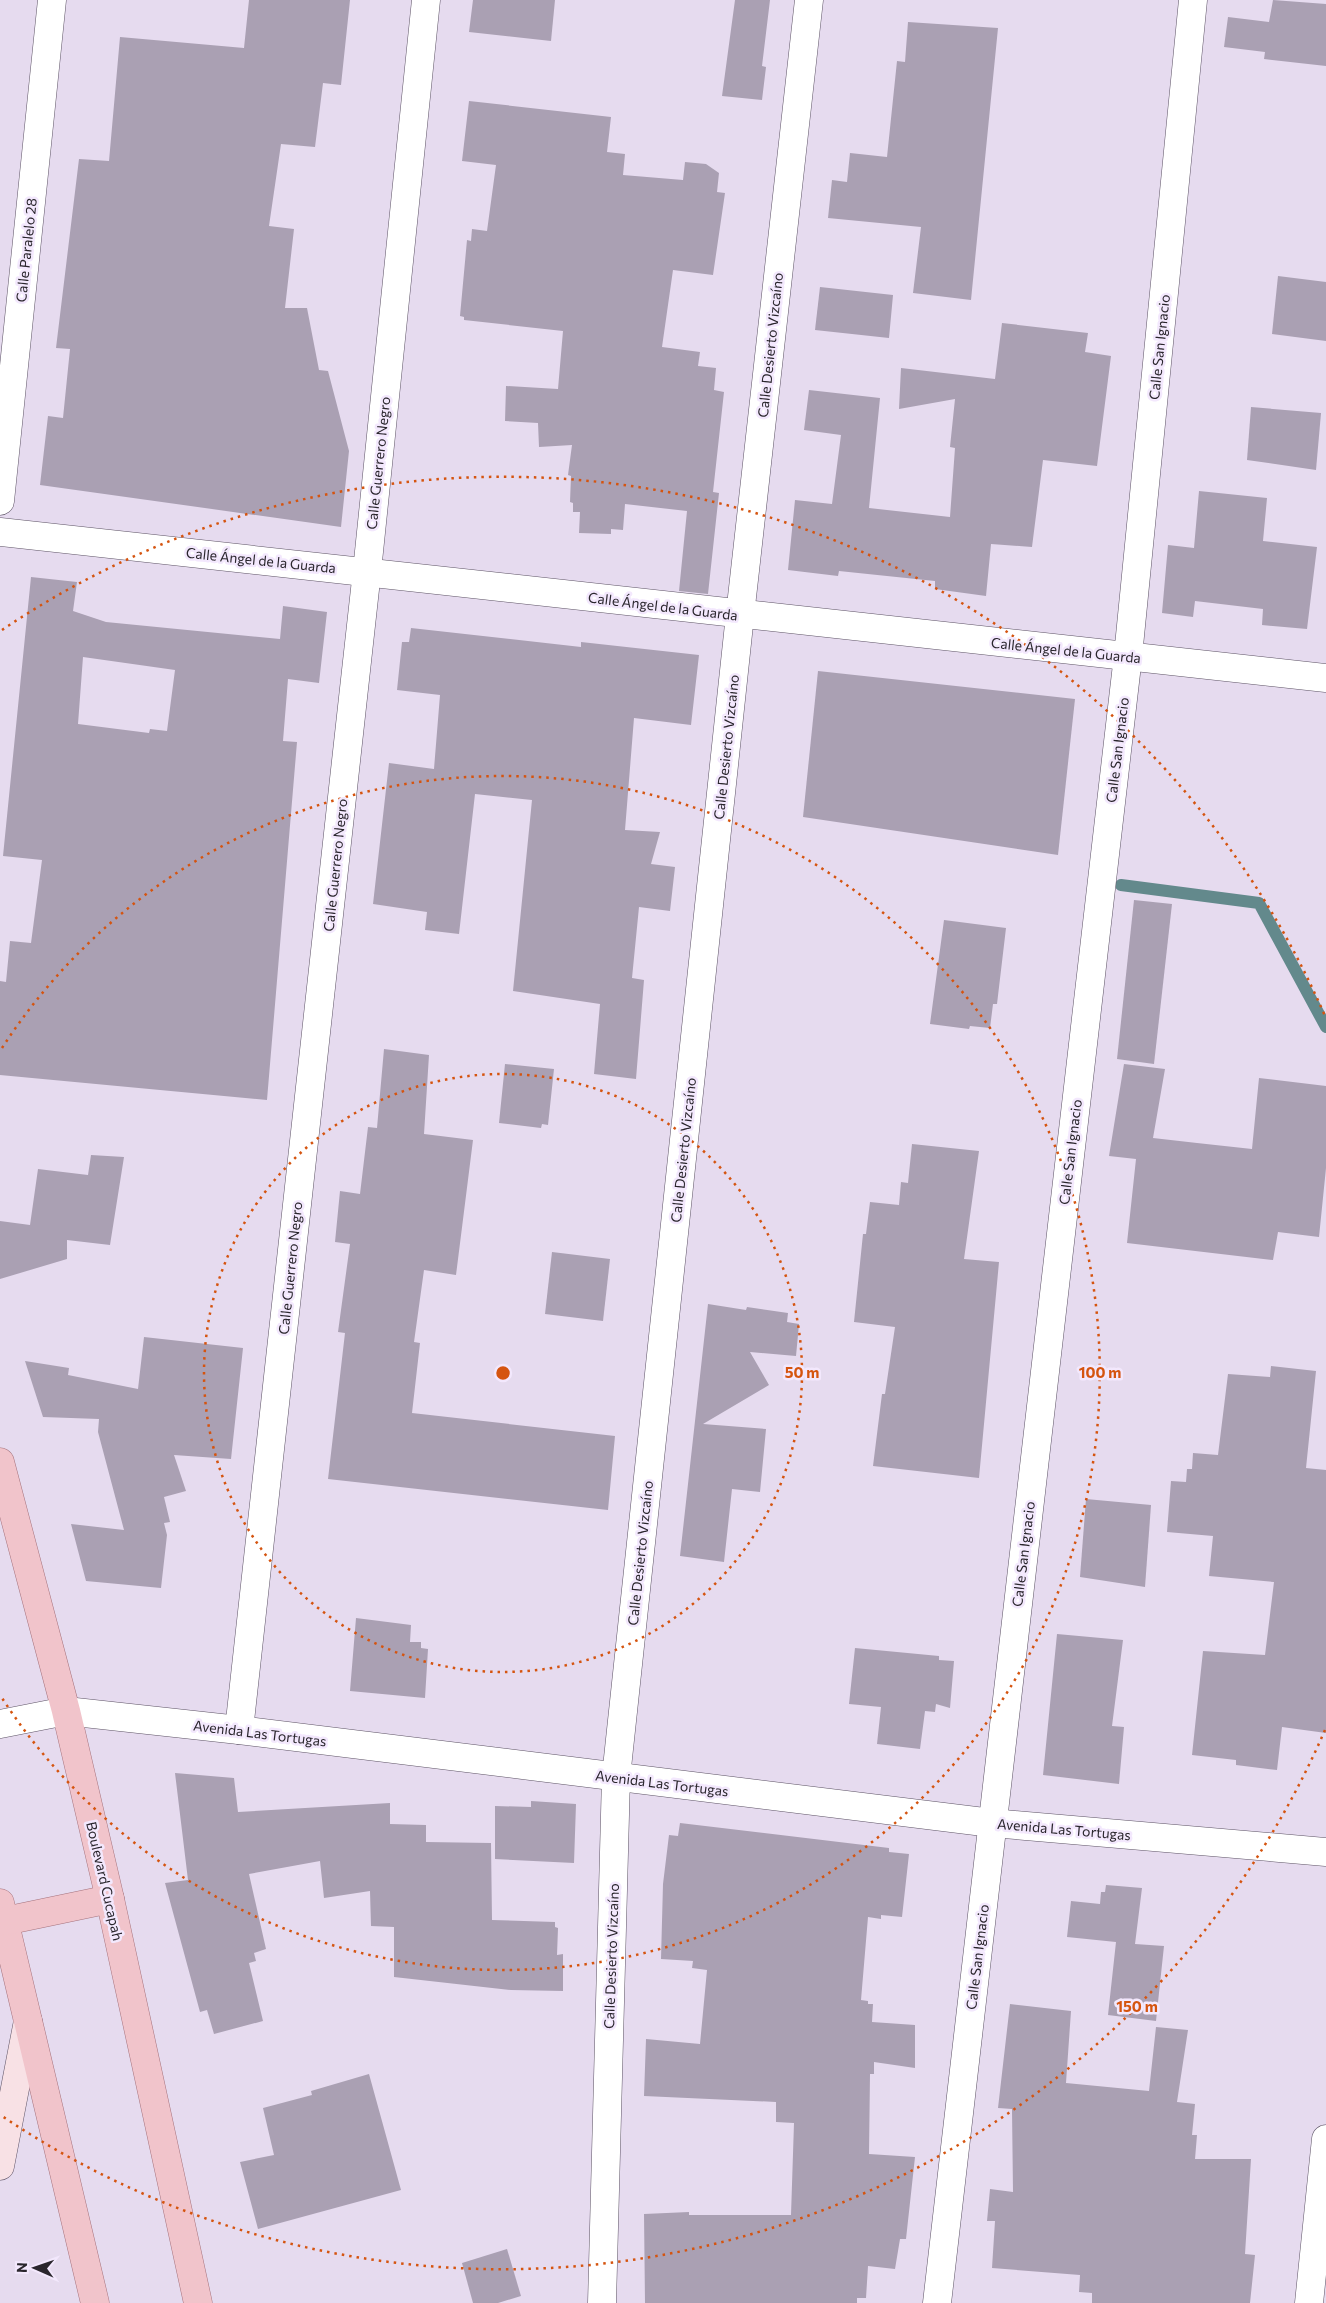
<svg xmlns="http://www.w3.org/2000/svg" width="1326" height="2303" font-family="Commissioner,sans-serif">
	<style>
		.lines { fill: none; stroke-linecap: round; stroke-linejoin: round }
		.stream { stroke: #63898c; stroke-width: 12 }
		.building { fill: #aaa0b3; fill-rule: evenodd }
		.street-casing { stroke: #5d5365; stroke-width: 29 }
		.secondary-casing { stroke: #5d5365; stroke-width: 29 }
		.primary-casing { stroke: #a5737d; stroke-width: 29 }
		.street { stroke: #fff; stroke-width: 28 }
		.secondary { stroke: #f8e1e5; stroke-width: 28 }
		.primary { stroke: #f1c4cb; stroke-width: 28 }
		.ring { fill: none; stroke: #d5540f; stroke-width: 2.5; stroke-dasharray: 2.5 5 }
		.labels { text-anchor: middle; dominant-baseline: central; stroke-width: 5; stroke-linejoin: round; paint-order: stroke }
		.street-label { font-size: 14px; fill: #2a262d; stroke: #f3e8fd }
		.centre { fill: #d5540f; stroke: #f3e8fd; stroke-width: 2.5 }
		.ring-label { font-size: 15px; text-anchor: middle; font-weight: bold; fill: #d5540f; stroke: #f3e8fd; stroke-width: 5; stroke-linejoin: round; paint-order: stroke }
	</style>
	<rect width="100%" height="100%" fill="#e6dbef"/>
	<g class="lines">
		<!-- stream -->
		<path class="stream" d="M 1121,885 L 1259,903 L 1326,1027"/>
	</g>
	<!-- building -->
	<g class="building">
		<path d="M 249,0 L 350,0 L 341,85 L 323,83 L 315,147 L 281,144 L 269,226 L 294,229 L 285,308 L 307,308 L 319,370 L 328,371 L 349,451 L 341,527 L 40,485 L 48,416 L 63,418 L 70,349 L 56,348 L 79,159 L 109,161 L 120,37 L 244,48 Z"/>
		<path d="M 473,0 L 555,0 L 551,41 L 469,32 Z"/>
		<path d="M 735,0 L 770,0 L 762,66 L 766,67 L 762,100 L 722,96 Z"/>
		<path d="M 1273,0 L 1326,4 L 1326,66 L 1264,59 L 1265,52 L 1224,47 L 1228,17 L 1269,22 Z"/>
		<path d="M 908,22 L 998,28 L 971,300 L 913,293 L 921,227 L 828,218 L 832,180 L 847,182 L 850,153 L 887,157 L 897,61 L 905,62 Z"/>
		<path d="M 469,101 L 611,117 L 607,152 L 625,154 L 623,175 L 683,180 L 685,162 L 706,164 L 719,173 L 717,192 L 725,193 L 713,275 L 673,270 L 662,347 L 700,352 L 698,366 L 716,368 L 714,390 L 724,392 L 713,492 L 719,493 L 708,594 L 679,591 L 687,511 L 625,504 L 623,530 L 611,529 L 611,534 L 579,533 L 580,512 L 573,512 L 573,503 L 570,502 L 571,476 L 568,475 L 572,445 L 539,447 L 538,423 L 505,421 L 506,386 L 558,389 L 563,331 L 464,320 L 464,317 L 460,316 L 467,240 L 471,241 L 472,229 L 487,231 L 496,165 L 462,161 Z"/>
		<path d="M 1278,276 L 1326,282 L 1326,341 L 1272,334 Z"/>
		<path d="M 820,287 L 893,295 L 889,338 L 815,330 Z"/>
		<path d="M 1002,323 L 1088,333 L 1085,352 L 1111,356 L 1097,466 L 1043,460 L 1032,547 L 991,544 L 986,596 L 935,589 L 935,581 L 839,571 L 838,576 L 788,570 L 795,500 L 832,504 L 841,435 L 804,430 L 809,390 L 880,398 L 869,508 L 950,517 L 955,448 L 950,447 L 955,399 L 899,409 L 901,368 L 995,379 Z"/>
		<path d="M 1251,407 L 1321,413 L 1316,470 L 1247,460 Z"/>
		<path d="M 1199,491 L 1267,498 L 1263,541 L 1317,547 L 1307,629 L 1262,625 L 1263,609 L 1195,601 L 1193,617 L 1162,613 L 1168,545 L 1194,548 Z"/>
		<path d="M 31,577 L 77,582 L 73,611 L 106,622 L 280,639 L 283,606 L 327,612 L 319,683 L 288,679 L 283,741 L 297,742 L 267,1100 L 0,1075 L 0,981 L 6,982 L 10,941 L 31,943 L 42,860 L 3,856 ZM 83,657 L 175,670 L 167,731 L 150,729 L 149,733 L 78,724 Z"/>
		<path d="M 411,628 L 581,647 L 581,642 L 699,655 L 691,725 L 634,718 L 625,830 L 660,832 L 651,864 L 675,867 L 670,911 L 639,907 L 632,978 L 644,980 L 636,1079 L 594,1074 L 600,1004 L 513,991 L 532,800 L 475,794 L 459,934 L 425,930 L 427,912 L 373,904 L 389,763 L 434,769 L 440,695 L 397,690 L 402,642 L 409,642 Z"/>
		<path d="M 818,671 L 1075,699 L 1058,855 L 803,817 Z"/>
		<path d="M 1134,900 L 1172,904 L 1154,1064 L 1117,1059 Z"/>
		<path d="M 944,920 L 1006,928 L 997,1004 L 993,1004 L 990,1028 L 970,1026 L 969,1029 L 930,1024 Z"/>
		<path d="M 384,1049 L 429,1055 L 424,1134 L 473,1140 L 456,1275 L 424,1270 L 414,1342 L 420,1343 L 412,1413 L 615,1436 L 608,1510 L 328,1479 L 345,1333 L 338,1332 L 350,1244 L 335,1242 L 340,1191 L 360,1194 L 368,1127 L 377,1128 Z"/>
		<path d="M 505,1064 L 554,1069 L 548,1125 L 542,1124 L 541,1128 L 499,1123 Z"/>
		<path d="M 1124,1064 L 1165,1069 L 1153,1138 L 1197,1143 L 1252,1149 L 1259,1078 L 1326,1086 L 1326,1168 L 1319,1237 L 1278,1232 L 1273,1260 L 1127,1243 L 1136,1159 L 1109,1156 Z"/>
		<path d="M 912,1144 L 979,1151 L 964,1259 L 999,1262 L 979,1478 L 873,1466 L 882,1394 L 885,1394 L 895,1327 L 854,1322 L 863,1234 L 866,1234 L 870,1202 L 899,1205 L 901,1182 L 908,1183 Z"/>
		<path d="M 91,1155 L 124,1157 L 110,1245 L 67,1240 L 67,1259 L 0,1279 L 0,1221 L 30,1225 L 38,1169 L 88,1175 Z"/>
		<path d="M 552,1252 L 610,1259 L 603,1321 L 545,1314 Z"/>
		<path d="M 708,1304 L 746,1310 L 747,1307 L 788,1313 L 787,1322 L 799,1324 L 796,1356 L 750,1352 L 769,1385 L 703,1424 L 766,1429 L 760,1492 L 732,1489 L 724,1562 L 680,1556 Z"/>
		<path d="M 144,1337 L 243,1348 L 231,1459 L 174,1455 L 186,1491 L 164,1497 L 170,1522 L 164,1523 L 167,1535 L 161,1588 L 86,1581 L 71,1524 L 124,1530 L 98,1432 L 99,1419 L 43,1417 L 25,1361 L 69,1368 L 68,1375 L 138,1389 Z"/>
		<path d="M 1271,1366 L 1316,1371 L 1306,1468 L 1326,1470 L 1326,1733 L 1282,1727 L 1277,1770 L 1236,1765 L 1236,1760 L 1192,1755 L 1203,1651 L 1265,1655 L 1274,1582 L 1209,1576 L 1213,1536 L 1167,1532 L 1171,1481 L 1186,1482 L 1187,1469 L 1192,1469 L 1193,1453 L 1218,1455 L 1228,1374 L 1270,1377 Z"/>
		<path d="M 1086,1499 L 1151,1505 L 1145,1587 L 1080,1577 Z"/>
		<path d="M 356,1618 L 411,1625 L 410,1642 L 421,1642 L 421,1648 L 428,1649 L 425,1698 L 350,1691 Z"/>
		<path d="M 1057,1634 L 1123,1640 L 1112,1726 L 1124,1727 L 1119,1784 L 1043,1775 Z"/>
		<path d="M 855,1648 L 939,1656 L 939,1660 L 954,1661 L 950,1708 L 936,1704 L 935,1712 L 925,1711 L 920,1749 L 877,1744 L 881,1707 L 849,1704 Z"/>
		<path d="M 175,1773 L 234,1778 L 238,1812 L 390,1803 L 390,1824 L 426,1825 L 426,1842 L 491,1843 L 492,1920 L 555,1922 L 555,1927 L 558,1928 L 557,1955 L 563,1954 L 563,1991 L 511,1990 L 394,1977 L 394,1927 L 371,1926 L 370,1891 L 324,1898 L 320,1861 L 249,1874 L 266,1949 L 254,1953 L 256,1961 L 249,1963 L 263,2021 L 214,2034 L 207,2010 L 200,2012 L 165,1883 L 188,1880 Z"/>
		<path d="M 531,1801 L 576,1804 L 574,1863 L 495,1859 L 495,1806 L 531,1807 Z"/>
		<path d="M 680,1823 L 889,1848 L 889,1852 L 909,1854 L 902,1917 L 881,1915 L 881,1919 L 868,1917 L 861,2000 L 868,2001 L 868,2004 L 873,2004 L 872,2022 L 915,2025 L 915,2068 L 874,2062 L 874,2074 L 870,2074 L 869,2154 L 915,2157 L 906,2239 L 900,2239 L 895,2269 L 868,2266 L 866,2298 L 857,2298 L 857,2303 L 645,2303 L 644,2214 L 689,2212 L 689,2215 L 791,2215 L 794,2123 L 776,2122 L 776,2102 L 644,2096 L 646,2039 L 700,2044 L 707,1970 L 692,1968 L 693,1961 L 661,1959 L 663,1884 L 669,1835 L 678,1836 Z"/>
		<path d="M 1106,1885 L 1142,1888 L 1135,1944 L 1164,1946 L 1156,2021 L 1108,2015 L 1116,1942 L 1067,1937 L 1071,1901 L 1100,1904 L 1101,1892 L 1105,1892 Z"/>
		<path d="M 1010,2004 L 1071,2011 L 1066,2083 L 1149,2091 L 1156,2027 L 1188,2030 L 1177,2102 L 1195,2104 L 1192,2135 L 1197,2135 L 1195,2159 L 1251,2159 L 1245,2254 L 1255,2255 L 1250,2303 L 1092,2303 L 1092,2293 L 1079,2292 L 1080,2275 L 992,2268 L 995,2221 L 987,2221 L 990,2189 L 1013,2192 L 1012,2109 L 998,2108 Z"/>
		<path d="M 369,2074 L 401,2190 L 258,2229 L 240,2162 L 274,2155 L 263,2108 L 312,2095 L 311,2091 Z"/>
		<path d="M 507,2249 L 521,2296 L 498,2303 L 473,2303 L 462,2263 Z"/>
	</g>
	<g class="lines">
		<!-- street casing -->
		<g class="street-casing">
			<g id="street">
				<path d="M 0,501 L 52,0"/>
				<path d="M 0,532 L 1326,678"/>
				<path d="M 0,1724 L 66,1711 L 239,1730 L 992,1823 L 1326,1852"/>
				<path d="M 239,1730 L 367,571 L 426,0"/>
				<path d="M 602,2303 L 616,1777 L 740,615 L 809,0"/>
				<path d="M 937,2303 L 1128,656 L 1193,0"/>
				<path d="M 1309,2303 L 1326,2139"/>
			</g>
		</g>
		<!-- secondary casing -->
		<g class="secondary-casing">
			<path id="secondary" d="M 0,2166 L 28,2021"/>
		</g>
		<!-- primary casing -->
		<g class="primary-casing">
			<g id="primary">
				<path d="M 0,1462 L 66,1711 L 110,1899 L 198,2303"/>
				<path d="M 0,1903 L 95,2303"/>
				<path d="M 5,1921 L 110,1899"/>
			</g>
		</g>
		<!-- street -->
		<use href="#street" class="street"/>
		<!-- secondary -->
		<use href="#secondary" class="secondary"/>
		<!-- primary -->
		<use href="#primary" class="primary"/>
	</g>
	<!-- distance rings -->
	<g class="ring">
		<circle cx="503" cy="1373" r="299"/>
		<path d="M2 1048A597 597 0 1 1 2 1698"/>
		<path d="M1325 1730A896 896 0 0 1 2 2116M2 630A896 896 0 0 1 1325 1016"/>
	</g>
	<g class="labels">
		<!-- street labels -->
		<g class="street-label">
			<text transform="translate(26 250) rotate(-84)">Calle Paralelo 28</text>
			<text transform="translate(770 345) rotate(-84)">Calle Desierto Vizcaíno</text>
			<text transform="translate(1159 347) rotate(-84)">Calle San Ignacio</text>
			<text transform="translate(378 463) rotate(-84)">Calle Guerrero Negro</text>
			<text transform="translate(261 560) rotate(6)">Calle Ángel de la Guarda</text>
			<text transform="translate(663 606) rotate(7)">Calle Ángel de la Guarda</text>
			<text transform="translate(1066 650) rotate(6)">Calle Ángel de la Guarda</text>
			<text transform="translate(726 747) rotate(-84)">Calle Desierto Vizcaíno</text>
			<text transform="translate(1117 750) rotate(-83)">Calle San Ignacio</text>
			<text transform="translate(335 865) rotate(-84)">Calle Guerrero Negro</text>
			<text transform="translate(683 1150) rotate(-84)">Calle Desierto Vizcaíno</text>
			<text transform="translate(1070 1152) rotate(-83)">Calle San Ignacio</text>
			<text transform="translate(290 1268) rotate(-84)">Calle Guerrero Negro</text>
			<text transform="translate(640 1553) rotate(-84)">Calle Desierto Vizcaíno</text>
			<text transform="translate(1023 1554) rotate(-83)">Calle San Ignacio</text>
			<text transform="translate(260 1733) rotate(7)">Avenida Las Tortugas</text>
			<text transform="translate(662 1783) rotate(7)">Avenida Las Tortugas</text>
			<text transform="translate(1064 1829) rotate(5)">Avenida Las Tortugas</text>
			<text transform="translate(105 1881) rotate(77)">Boulevard Cucapah</text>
			<text transform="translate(611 1956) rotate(-88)">Calle Desierto Vizcaíno</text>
			<text transform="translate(977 1957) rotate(-83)">Calle San Ignacio</text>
		</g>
	</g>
	<circle cx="503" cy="1373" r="8" class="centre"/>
	<g class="ring-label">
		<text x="802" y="1378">50 m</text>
		<text x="1100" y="1378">100 m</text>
		<text x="1137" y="2012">150 m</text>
	</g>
	<!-- north arrow -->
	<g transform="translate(35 2268) rotate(272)" stroke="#f3e8fd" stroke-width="4" paint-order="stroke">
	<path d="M0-4L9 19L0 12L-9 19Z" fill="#2a262d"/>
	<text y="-8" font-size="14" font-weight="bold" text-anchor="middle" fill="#2a262d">N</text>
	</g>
</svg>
